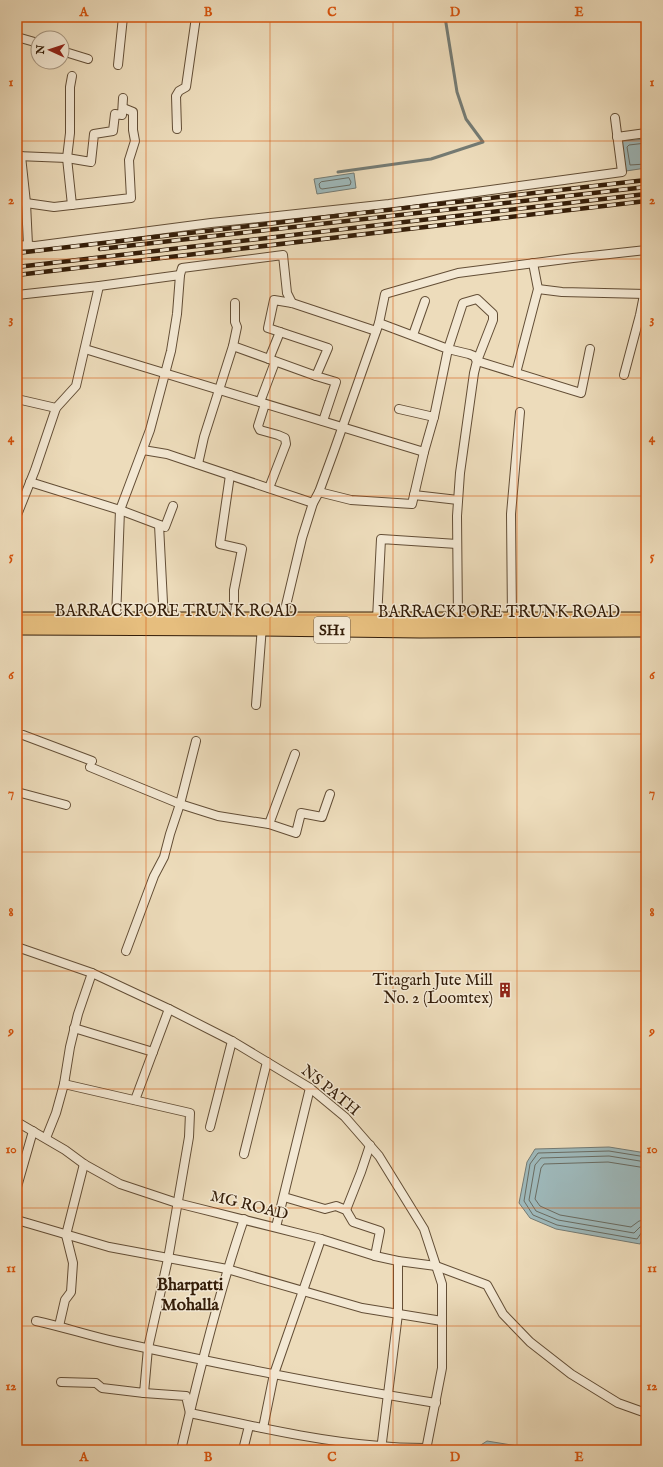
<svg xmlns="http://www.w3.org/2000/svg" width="663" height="1467" font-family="'IM FELL English',serif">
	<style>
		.water { fill: #9eb9bb; stroke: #747b74 }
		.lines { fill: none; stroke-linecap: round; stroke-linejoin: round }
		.shore { stroke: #6a6c62; stroke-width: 1 }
		.stream { stroke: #747b74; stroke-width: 3 }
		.minor-casing { stroke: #634e36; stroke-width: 10 }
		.primary-casing { stroke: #351e09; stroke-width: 15 }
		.minor { stroke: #f3e8d3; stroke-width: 8 }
		.primary { stroke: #e6be7e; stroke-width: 13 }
		.rail-casing { stroke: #351e09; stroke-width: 4.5 }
		.rail { stroke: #f3e8d3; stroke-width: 3; stroke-dasharray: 9; stroke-linecap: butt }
		.grid { fill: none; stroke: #d6530c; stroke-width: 1; stroke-opacity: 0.55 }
		.labels { text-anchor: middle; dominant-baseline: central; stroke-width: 3; stroke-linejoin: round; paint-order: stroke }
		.shield { fill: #f3e8d3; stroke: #6e5b46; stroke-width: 1 }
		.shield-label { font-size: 15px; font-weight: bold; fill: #351e09 }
		.street-label { font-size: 16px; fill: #351e09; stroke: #f3e8d3 }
		.poi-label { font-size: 16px; fill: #351e09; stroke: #f3e8d3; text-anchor: end }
		.neighbourhood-label { font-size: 17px; font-weight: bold; fill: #351e09; stroke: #f3e8d3 }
		.neatline { fill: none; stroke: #d6530c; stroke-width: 1.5 }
		.grid-label { font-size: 13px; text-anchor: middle; font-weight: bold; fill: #d6530c }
	</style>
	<rect width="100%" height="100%" fill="#eddcbb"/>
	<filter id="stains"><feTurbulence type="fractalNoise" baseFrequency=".005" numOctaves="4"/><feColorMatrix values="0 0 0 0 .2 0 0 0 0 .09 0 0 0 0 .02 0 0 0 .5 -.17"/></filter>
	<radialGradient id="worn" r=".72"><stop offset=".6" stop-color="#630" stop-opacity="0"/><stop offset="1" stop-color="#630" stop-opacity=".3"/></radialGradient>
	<!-- water -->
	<g class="water">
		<path d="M 646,139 L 646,168 L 626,171 L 622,141 Z"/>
		<path d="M 354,173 L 356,188 L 317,194 L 314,179 Z"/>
		<path d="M 609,1147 L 646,1153 L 646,1231 L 640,1244 L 556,1229 L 530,1218 L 519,1203 L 527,1162 L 535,1149 Z"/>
		<path d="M 487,1441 L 542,1450 L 473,1450 Z"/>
	</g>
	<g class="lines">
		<!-- shore -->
		<g class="shore">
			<path d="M 646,143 L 629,145 L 627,147 L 630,165 L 646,164"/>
			<path d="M 349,178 L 351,182 L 350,185 L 322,189 L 320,188 L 319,184 L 321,182 Z"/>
			<path d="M 646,1157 L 609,1151 L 538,1153 L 530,1164 L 524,1201 L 533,1215 L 557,1225 L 637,1239 L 642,1232 L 646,1231"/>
			<path d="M 646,1162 L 609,1156 L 541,1158 L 535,1165 L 529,1200 L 536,1211 L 558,1220 L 634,1233 L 640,1227 L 646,1226"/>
			<path d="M 646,1168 L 608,1162 L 544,1164 L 541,1168 L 535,1199 L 540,1206 L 560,1215 L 631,1227 L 639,1221 L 646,1220"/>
		</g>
		<!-- stream -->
		<path class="stream" d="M 338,172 L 431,159 L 483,142 L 466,119 L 457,92 L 445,17"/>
		<!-- minor casing -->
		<g class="minor-casing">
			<g id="minor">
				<path d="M 17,37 L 38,43"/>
				<path d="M 62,51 L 88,59"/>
				<path d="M 118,65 L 123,17"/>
				<path d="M 177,129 L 176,96 L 179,91 L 186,87 L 196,17"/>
				<path d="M 617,137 L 646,133"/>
				<path d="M 17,156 L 67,158 L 91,162 L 94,134 L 113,131 L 115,114 L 122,115 L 123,98"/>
				<path d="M 21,156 L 26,203 L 28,245"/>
				<path d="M 26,203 L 54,207 L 131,198 L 129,160 L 135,141 L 133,130 L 133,112 L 123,108"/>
				<path d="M 72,205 L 67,158 L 70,133 L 70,87 L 72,76"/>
				<path d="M 17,245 L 35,246 L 211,223 L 389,204 L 622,172 L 615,118"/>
				<path d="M 180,275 L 182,268 L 283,255 L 287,293 L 292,303"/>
				<path d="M 538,289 L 562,292 L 646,294"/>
				<path d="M 17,295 L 99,286 L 180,275 L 177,314 L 171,351 L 150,430 L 120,510 L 116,619"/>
				<path d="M 413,335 L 425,301"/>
				<path d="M 233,346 L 316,376"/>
				<path d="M 85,349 L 424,452 L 434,417 L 448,349 L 463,303 L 477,299 L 493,314 L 493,320 L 477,361 L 474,356 L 469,354 L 448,349 L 379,323"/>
				<path d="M 269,359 L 280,332"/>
				<path d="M 516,373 L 538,289 L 533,263"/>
				<path d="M 624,375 L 640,315 L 644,295"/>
				<path d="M 17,399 L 56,408"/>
				<path d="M 260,402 L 275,362"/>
				<path d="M 265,404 L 258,426 L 260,430 L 278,435 L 285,438 L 286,444 L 269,488"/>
				<path d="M 399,409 L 434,417"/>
				<path d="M 323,421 L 336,382 L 316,376 L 328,348 L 268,328 L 274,300 L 292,303 L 376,331"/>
				<path d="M 143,450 L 167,454 L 313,503"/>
				<path d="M 198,464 L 204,437 L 233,346 L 237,327 L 235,322 L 235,303"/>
				<path d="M 230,475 L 220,544 L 242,549 L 234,590 L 234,619"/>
				<path d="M 30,482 L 120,510 L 165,527 L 173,506"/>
				<path d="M 319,492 L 351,500 L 412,504 L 424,452"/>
				<path d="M 414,495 L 458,500"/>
				<path d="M 17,515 L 35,470 L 56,408 L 76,386 L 99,286"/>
				<path d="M 159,525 L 164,622"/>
				<path d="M 283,618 L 302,538 L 313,503 L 319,492 L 334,451 L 379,323 L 385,294 L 458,273 L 573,258 L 646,250"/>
				<path d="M 377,619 L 381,539 L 457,544"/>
				<path d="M 458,619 L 457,516 L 460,473 L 474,373 L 477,361 L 581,393 L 590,349"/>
				<path d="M 512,620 L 511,514 L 520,412"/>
				<path d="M 256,705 L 262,626"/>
				<path d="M 23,735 L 92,761"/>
				<path d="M 295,754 L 269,824 L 296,833 L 301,813 L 322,817 L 330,794"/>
				<path d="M 90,767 L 180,804 L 218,816 L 269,824"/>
				<path d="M 17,792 L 66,805"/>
				<path d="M 17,947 L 92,973 L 169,1009 L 232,1041 L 310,1088 L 345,1117 L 379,1156 L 424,1229 L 442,1284 L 442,1368 L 426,1450"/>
				<path d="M 126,951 L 154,876 L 164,857 L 170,834 L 180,804 L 196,741"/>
				<path d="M 17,1009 L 17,1007"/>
				<path d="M 74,1028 L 153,1052"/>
				<path d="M 135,1100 L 169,1009"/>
				<path d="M 17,1122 L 65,1150 L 84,1164 L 120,1184 L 177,1203 L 321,1239 L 375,1256 L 398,1261 L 436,1266 L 487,1285 L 503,1314 L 530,1342 L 571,1374 L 618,1403 L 646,1413"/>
				<path d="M 210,1127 L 232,1041"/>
				<path d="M 46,1138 L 56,1113 L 64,1084 L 70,1047 L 78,1014 L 92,973"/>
				<path d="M 244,1154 L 267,1062"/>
				<path d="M 17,1187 L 33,1131"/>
				<path d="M 284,1197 L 325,1209 L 336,1206 L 346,1210 L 353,1222 L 380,1231 L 375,1256"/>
				<path d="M 346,1210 L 361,1172 L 370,1145"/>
				<path d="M 17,1220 L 109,1247 L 227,1269 L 362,1308 L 442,1321"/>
				<path d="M 276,1227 L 310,1088"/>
				<path d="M 36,1321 C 64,1327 90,1336 118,1342 C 224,1365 329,1386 436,1403"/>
				<path d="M 59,1326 L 65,1300 L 71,1292 L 73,1263 L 66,1235 L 84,1164"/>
				<path d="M 61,1382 L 96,1383 L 102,1388 L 144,1393 L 148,1348 L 168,1259 L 189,1137 L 190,1113 L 64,1084"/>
				<path d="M 144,1393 L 186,1396 L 190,1413 C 253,1426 316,1441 380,1446 C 396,1448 411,1448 426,1448"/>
				<path d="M 263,1428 L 274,1374 L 321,1239"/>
				<path d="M 181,1450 C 199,1372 218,1295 244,1219"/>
				<path d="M 243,1450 L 249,1426"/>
				<path d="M 381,1450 L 398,1314 L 398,1261"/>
			</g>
		</g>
		<!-- primary casing -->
		<g class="primary-casing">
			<g id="primary">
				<path d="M 17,619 L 646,619"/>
				<path d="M 17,628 L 261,629 L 420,631 L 646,630"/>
			</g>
		</g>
		<!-- minor -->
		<use href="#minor" class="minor"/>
		<!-- primary -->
		<use href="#primary" class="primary"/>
		<!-- rail casing -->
		<g class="rail-casing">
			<g id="rail">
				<path d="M 100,249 L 646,187"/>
				<path d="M 17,253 L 646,180"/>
				<path d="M 17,267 L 646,194"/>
				<path d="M 17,275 L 646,201"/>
			</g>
		</g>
		<!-- rail -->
		<use href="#rail" class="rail"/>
	</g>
	<!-- grid -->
	<path class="grid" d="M 146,17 L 146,1450M 270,17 L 270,1450M 393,17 L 393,1450M 517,17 L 517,1450M 17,141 L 646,141M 17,259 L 646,259M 17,378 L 646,378M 17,496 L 646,496M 17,615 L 646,615M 17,734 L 646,734M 17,852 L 646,852M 17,971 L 646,971M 17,1089 L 646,1089M 17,1208 L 646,1208M 17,1326 L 646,1326"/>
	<!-- icons -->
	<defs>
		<g id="building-bare" transform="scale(1.2)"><path d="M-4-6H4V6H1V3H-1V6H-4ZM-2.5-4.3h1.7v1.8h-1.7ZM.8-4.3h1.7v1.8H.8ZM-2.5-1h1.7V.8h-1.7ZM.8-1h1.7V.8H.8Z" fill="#8f2418" stroke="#f3e8d3" stroke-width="2.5" paint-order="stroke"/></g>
	</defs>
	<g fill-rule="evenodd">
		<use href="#building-bare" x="505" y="990"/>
	</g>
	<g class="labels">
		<!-- shield labels -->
		<rect class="shield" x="314" y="617" width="36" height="26" rx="3"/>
		<g class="shield-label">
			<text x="332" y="630">SH1</text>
		</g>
		<!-- street labels -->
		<g class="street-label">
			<text x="176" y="612">BARRACKPORE TRUNK ROAD</text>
			<text x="499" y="613">BARRACKPORE TRUNK ROAD</text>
			<text transform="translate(330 1091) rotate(39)">NS PATH</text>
			<text transform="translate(249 1206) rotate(14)">MG ROAD</text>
		</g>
		<!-- poi labels -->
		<g class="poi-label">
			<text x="493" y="981">Titagarh Jute Mill<tspan x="493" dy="18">No. 2 (Loomtex)</tspan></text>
		</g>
		<!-- neighbourhood labels -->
		<g class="neighbourhood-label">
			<text x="190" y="1285">Bharpatti<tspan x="190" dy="20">Mohalla</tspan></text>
		</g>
	</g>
	<!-- margin -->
	<rect width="663" height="1467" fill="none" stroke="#eddcbb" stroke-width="44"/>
	<!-- north arrow -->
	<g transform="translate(50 50) rotate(273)"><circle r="19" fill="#f3e8d3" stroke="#a79782"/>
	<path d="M0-3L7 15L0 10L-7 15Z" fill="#8f2418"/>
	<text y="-6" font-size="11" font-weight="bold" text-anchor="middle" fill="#351e09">N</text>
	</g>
	<rect x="22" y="22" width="619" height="1423" class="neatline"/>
	<g class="grid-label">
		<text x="84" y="16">A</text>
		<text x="208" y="16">B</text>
		<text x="332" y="16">C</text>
		<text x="455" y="16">D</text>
		<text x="579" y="16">E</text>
		<text x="11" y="86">1</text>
		<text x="652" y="86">1</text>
		<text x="11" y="204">2</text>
		<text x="652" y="204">2</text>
		<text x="11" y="323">3</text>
		<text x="652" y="323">3</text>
		<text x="11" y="442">4</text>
		<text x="652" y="442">4</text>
		<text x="11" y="560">5</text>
		<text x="652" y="560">5</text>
		<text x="11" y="679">6</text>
		<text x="652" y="679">6</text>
		<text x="11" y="797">7</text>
		<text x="652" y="797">7</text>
		<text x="11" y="916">8</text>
		<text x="652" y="916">8</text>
		<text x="11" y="1035">9</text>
		<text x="652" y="1035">9</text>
		<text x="11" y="1153">10</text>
		<text x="652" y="1153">10</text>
		<text x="11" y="1272">11</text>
		<text x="652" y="1272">11</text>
		<text x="11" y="1390">12</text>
		<text x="652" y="1390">12</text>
		<text x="84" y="1461">A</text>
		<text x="208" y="1461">B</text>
		<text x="332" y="1461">C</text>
		<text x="455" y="1461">D</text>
		<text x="579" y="1461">E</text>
	</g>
	<rect width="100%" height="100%" filter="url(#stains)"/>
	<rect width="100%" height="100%" fill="url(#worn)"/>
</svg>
